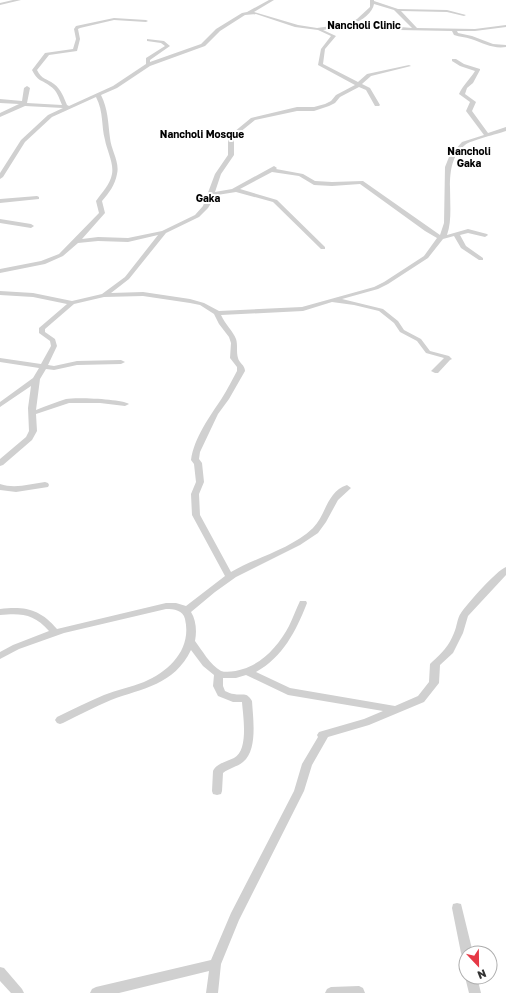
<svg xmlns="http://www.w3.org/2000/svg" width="506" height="993" font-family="'Golos Text',sans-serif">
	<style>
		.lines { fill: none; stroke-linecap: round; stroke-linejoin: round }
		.minor { fill: #d0d0d0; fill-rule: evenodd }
		.labels { text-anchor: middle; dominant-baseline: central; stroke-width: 4; stroke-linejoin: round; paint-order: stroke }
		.far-quarter-label { font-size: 10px; font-weight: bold; fill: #000; stroke: #fff }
	</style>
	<rect width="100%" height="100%" fill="#fff"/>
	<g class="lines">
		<!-- minor -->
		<g class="minor">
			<path d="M 13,0 L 21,0 L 0,5 L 0,3 Z"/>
			<path d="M 269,0 L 274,0 L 254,12 L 298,25 L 317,28 L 339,25 L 357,19 L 370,7 L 370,0 L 374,0 L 374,1 L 398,9 L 447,10 L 466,15 L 464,16 L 447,12 L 401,11 L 417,28 L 475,29 L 506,25 L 506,27 L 475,31 L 457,31 L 458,33 L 472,36 L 493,44 L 506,45 L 506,47 C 493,49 483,43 471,39 C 465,37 460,37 454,35 L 452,31 L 399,30 L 348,25 L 323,30 L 336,36 L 325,49 L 323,64 L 358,82 L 367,74 L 409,65 L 411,66 L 371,76 L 362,84 L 370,88 L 380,105 L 379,106 L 375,106 L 366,90 L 359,87 L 340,97 L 335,103 L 329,106 L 314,111 L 297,111 L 255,120 L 234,137 L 234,155 L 221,174 L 215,192 L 232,189 L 274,166 L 277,168 L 276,169 L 303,174 L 315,181 L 332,182 L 363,181 L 440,235 L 444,223 L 445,167 L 449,157 L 462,142 L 484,135 L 466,111 L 470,102 L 459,94 C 463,85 470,79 475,71 L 460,66 L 452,61 L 452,59 L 456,59 L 464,64 L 480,69 L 480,70 L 473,83 L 467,88 L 465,94 L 476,102 L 472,111 L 488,133 L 506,127 L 506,131 C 498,134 471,140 465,145 C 439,165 457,207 447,235 L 468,229 L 487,234 L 488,235 L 485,237 L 468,233 L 460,235 L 466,246 L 483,258 L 483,260 L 479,260 L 461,248 L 454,236 L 443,239 L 428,258 L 388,284 L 378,289 L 342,299 L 383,309 L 398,321 L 404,330 L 421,339 L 430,351 L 449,356 L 452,359 L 450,360 L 438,373 L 435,373 L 431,371 L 444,358 L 426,353 L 417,341 L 400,332 L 394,323 L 379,311 L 354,305 L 332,302 L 303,311 L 221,315 C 225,324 233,331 236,339 C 238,345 236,352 238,358 C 239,363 245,365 245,371 L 229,399 L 218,414 L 200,452 L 199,459 L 202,463 L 204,482 L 199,494 L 200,515 L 231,572 C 257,557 291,549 313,528 C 326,515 327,491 347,485 L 351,488 L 338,500 L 326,522 L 318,533 L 300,545 L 236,577 L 215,592 L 191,612 C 196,620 197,631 195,641 C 202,650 210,665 221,671 C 227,673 237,671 243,669 C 263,663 279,645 289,626 C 293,618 296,609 300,601 L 306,601 L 307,603 C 296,631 283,657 256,672 L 290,688 L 395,706 L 418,696 L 429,682 L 430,664 L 432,662 C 442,653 449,646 454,633 C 457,627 457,618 461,613 C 467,604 497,570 506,567 L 506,575 L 468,616 L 463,633 L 453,653 L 440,665 L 439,683 L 424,702 L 369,725 L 328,737 L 312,765 L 304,791 L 239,920 L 221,964 L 218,993 L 206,993 L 209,971 L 119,993 L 90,993 L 92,989 L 96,987 L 211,960 L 231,913 L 294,791 L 302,764 L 318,737 L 317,735 L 319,732 L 364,719 L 383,711 L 288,695 L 246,675 L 236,678 L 223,678 L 223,686 L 225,691 C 228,692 231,694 234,694 C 243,696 246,691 252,701 C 253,718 258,750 243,762 C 237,767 229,768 223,773 L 222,791 L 221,794 L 217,795 L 213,794 L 212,791 L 213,771 C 217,763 226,762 234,758 C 249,750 243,716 242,702 L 233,702 L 218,696 L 213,686 L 214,675 L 203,666 L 191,650 C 174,685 143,688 111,700 C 94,707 79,715 63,723 L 60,724 L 57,723 L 55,720 L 57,717 C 72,710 87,702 104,695 C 117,690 131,687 144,682 C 170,671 192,649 185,619 C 183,610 174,609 166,609 L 64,633 L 19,649 L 0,659 L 0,652 L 13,645 L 49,631 C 34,614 22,613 0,615 L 0,609 C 25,606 40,609 57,629 L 166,603 L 176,603 L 186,606 L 225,576 L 192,515 L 191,494 L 196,482 L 194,464 L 191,460 C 194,438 210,416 222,398 C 227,390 232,380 237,371 L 237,367 L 230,358 L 231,343 L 229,337 L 219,324 L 214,314 L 200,305 L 190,303 L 143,296 L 104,297 L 74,304 L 45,329 L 45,332 L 55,339 L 57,346 L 48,365 L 54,366 L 77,361 L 121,360 L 125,362 L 121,364 L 77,365 L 54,370 L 46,369 L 40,379 L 36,410 C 46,406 56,402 66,399 C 76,397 122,399 129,404 L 125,406 L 100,403 L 69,403 L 36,414 L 37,431 L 32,440 L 3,465 L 0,466 L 0,459 L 26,437 L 29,431 L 28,408 L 31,386 L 0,407 L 0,402 L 33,378 L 39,368 L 0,362 L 0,358 L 41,364 L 51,346 L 50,341 L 39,333 L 39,328 L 67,304 L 33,297 L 0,295 L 0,291 L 33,293 L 72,301 L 102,294 L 125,277 L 158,235 L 128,242 L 98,241 L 78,243 L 63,256 L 45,264 L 0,273 L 0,269 L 41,261 L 59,254 L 99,213 L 96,201 C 102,192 110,185 112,174 C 114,163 107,151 105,140 C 101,125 104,113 96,97 L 52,117 L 25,142 L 3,177 L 0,179 L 0,173 L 21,140 L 48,115 L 63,108 L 25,106 L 0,117 L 0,113 L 19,104 L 0,103 L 0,99 L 22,101 L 24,88 L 27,86 L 30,88 L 27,103 L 62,105 C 59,98 57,90 50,86 C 41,79 38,82 32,70 L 45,53 L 73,49 L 76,39 L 74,29 L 76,26 L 114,18 L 146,20 L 148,21 L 146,22 L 114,20 L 80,28 L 78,29 L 80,39 L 77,51 L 49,55 L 37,70 C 42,80 46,78 54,84 C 61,89 64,98 67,105 L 69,106 L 113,86 L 146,64 L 146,58 L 165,46 L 161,43 L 147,41 L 147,39 L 164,41 L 170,46 L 150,60 L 150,62 L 201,44 L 216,29 L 242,13 L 247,12 ZM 374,4 L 394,10 L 412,28 L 354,23 C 362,21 373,12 374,4 ZM 256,14 L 295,27 L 318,30 L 331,36 L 321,49 L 318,65 L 355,85 L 336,95 L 331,101 L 325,104 L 314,107 L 297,107 L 251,118 L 228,137 L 228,155 L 215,174 L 203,206 L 195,215 L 162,231 L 128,238 L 98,237 L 82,239 L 105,213 L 102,201 C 109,193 115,185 117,174 C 120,162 111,150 110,138 C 108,122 108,109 101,95 L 117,88 L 150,66 L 205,46 L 220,31 L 245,15 ZM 272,172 L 299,176 L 314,185 L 332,186 L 360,184 L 425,231 L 437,238 L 424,256 L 384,282 L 374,287 L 302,307 L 219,311 L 204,303 L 190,299 L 143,292 L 111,293 L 129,279 L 166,233 L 199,217 L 208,208 L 213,200 L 217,195 L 236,192 L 273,202 L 321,249 L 325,249 L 325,247 L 277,200 L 240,189 Z"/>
			<path d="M 37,196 L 39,197 L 39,199 L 0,203 L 0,199 Z"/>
			<path d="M 0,219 L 31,224 L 34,226 L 31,228 L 0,223 Z"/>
			<path d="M 45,482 L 48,483 L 49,485 L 48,487 L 16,492 L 0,490 L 0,484 C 15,489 30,484 45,482 Z"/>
			<path d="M 457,903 L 461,904 L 462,908 L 473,953 L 466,953 L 466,958 L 463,957 L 461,953 L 452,908 L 453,904 Z"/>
			<path d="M 0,967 L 4,968 L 22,989 L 24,993 L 11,993 L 0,981 Z"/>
			<path d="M 466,975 L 466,977 L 477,977 L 481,993 L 469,993 L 465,977 Z"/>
			<path d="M 359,986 L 363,988 L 365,993 L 325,993 L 327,989 L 331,987 Z"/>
		</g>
	</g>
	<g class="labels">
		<!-- far-quarter labels -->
		<g class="far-quarter-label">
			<text x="364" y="25">Nancholi Clinic</text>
			<text x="202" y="134">Nancholi Mosque</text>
			<text x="469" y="151">Nancholi<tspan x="469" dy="12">Gaka</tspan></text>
			<text x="208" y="198">Gaka</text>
		</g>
	</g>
	<!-- north arrow -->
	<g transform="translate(478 965) rotate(158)"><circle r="19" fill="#ffffff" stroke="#adadad"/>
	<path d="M0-3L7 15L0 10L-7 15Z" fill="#e63946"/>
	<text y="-6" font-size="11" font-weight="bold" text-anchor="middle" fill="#333333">N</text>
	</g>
</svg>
